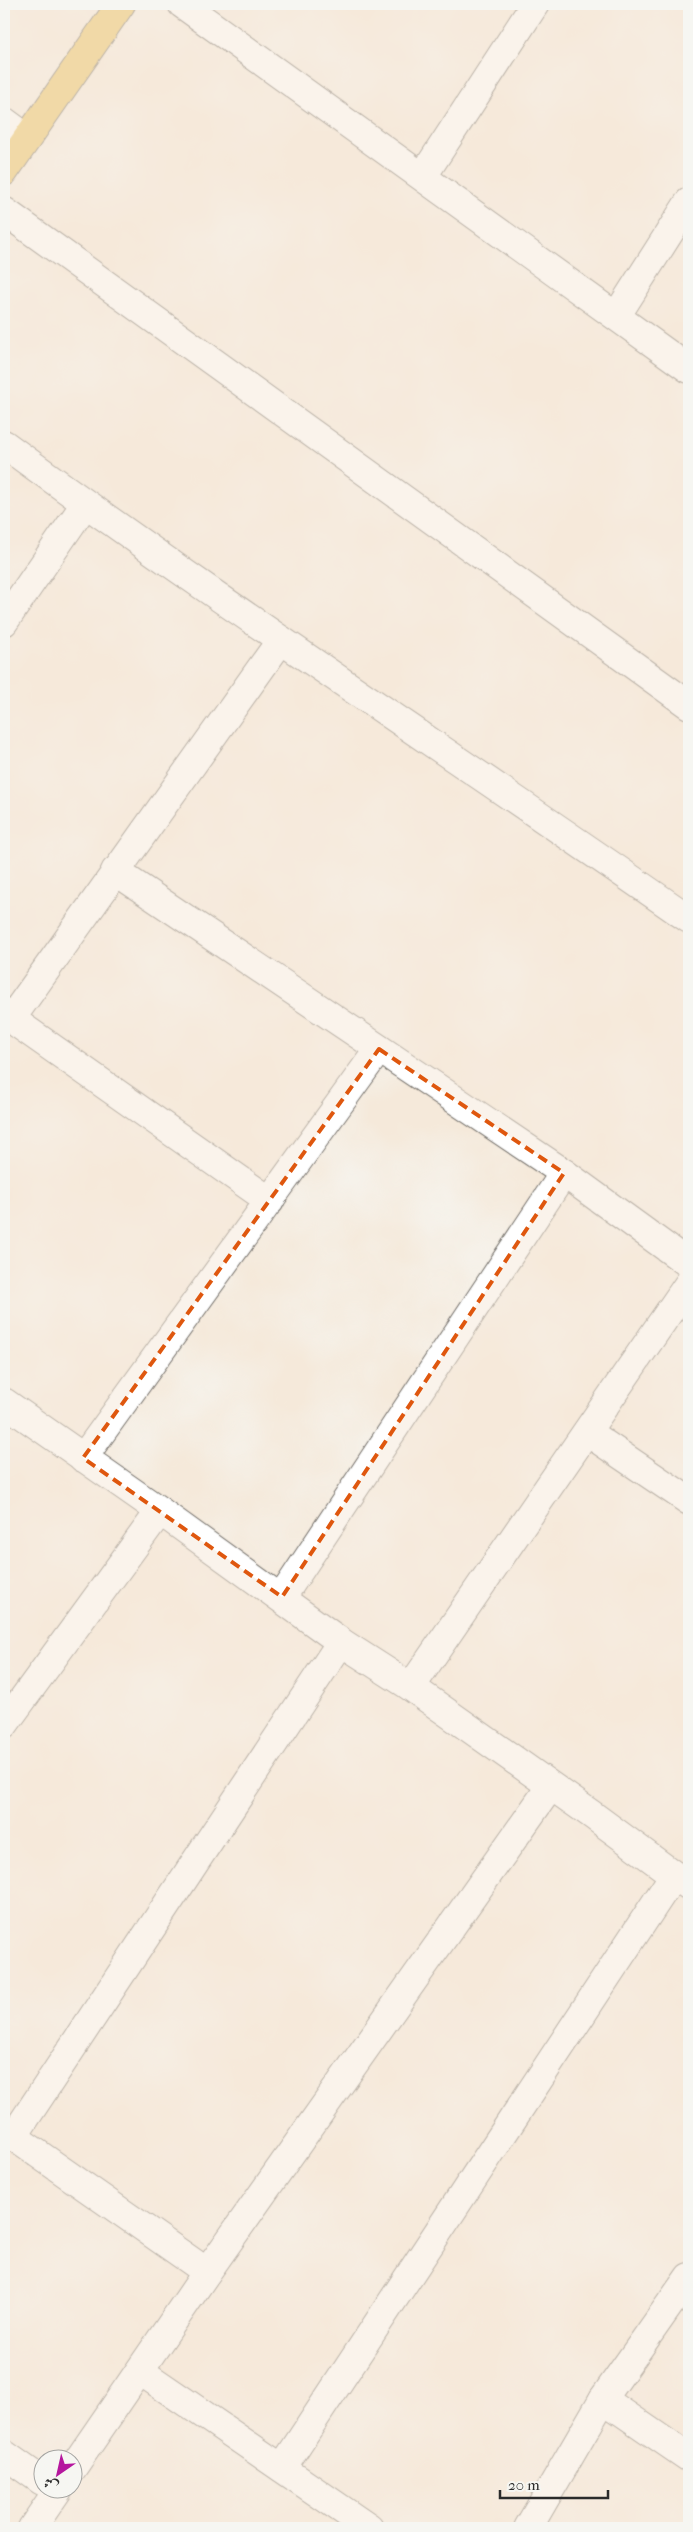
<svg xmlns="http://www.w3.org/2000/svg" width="693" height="2532" font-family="'IM FELL French Canon',Amiri,serif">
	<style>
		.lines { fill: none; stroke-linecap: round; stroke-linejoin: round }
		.minor-casing { stroke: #726e68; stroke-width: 30 }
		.highway-casing { stroke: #726e68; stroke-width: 30 }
		.minor { stroke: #fff; stroke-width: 28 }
		.highway { stroke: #ebc669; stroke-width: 28 }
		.marked { fill: none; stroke: #df570e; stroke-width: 4; stroke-dasharray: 10 6; stroke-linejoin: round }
	</style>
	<rect width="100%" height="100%" fill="#f6f6f2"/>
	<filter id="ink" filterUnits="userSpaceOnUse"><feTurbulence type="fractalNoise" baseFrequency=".02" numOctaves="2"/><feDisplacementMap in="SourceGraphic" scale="10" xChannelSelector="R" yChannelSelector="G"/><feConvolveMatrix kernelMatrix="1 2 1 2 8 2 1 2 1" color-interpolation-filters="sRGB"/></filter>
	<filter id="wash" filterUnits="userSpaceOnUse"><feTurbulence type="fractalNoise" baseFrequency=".0096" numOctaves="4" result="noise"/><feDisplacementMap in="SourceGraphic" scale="20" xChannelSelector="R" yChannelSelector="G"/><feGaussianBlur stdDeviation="1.12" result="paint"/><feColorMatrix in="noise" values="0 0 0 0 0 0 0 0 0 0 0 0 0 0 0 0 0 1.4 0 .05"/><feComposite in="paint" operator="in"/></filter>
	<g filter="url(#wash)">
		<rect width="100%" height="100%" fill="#f5e9da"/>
	</g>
	<g filter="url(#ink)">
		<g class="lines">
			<!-- minor casing -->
			<g class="minor-casing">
				<g id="minor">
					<path d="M 182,4 L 689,369"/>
					<path d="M 4,121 L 27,138"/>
					<path d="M 423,176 L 535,4"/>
					<path d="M 4,211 L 689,705"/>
					<path d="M 617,315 L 689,202"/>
					<path d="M 4,444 C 228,609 461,760 689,919"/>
					<path d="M 4,622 L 85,504"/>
					<path d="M 115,871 L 564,1173 L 689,1264"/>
					<path d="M 4,1014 L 270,1201"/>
					<path d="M 11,1019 L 281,640"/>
					<path d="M 4,1402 L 160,1511 L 341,1642 L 411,1687 L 591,1814 L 689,1886"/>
					<path d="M 587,1432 L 689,1501"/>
					<path d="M 83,1458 L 379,1049"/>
					<path d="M 282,1597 L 564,1173"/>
					<path d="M 411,1687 L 689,1283"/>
					<path d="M 4,1725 L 160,1511"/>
					<path d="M 4,2130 L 207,2272"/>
					<path d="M 13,2137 L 341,1642"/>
					<path d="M 140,2371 L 369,2528"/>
					<path d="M 603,2399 L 689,2458"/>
					<path d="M 4,2454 L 42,2481"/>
					<path d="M 282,2468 L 674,1875"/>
					<path d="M 72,2469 L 207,2272 L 550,1787"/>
					<path d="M 32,2528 L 58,2490"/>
					<path d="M 528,2528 L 603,2399 L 689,2277"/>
				</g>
			</g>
			<!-- highway casing -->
			<g class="highway-casing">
				<path id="highway" d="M 4,172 L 121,4"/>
			</g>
			<!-- minor -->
			<use href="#minor" class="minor"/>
			<!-- highway -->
			<use href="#highway" class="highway"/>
		</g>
	</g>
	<!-- marked area -->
	<path d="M0 0H693V2532H0ZM 379,1049 L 564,1173 L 282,1597 L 83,1458 Z" fill="#f5e9da" fill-opacity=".55" fill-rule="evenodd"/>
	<path class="marked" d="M 379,1049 L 564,1173 L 282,1597 L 83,1458 Z"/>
	<!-- margin -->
	<rect width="693" height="2532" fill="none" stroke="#f6f6f2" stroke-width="20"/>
	<!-- north arrow -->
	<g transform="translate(58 2474) rotate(214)"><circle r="24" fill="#f6f6f2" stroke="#a5a5a2"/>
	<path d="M0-4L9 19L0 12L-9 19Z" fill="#b5179e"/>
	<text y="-8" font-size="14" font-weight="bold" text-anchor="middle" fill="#2b2b2b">ش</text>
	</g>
	<!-- scale -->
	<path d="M500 2490v8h108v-8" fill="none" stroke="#2b2b2b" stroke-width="2.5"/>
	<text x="508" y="2490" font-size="15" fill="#2b2b2b" stroke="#f6f6f2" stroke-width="4" paint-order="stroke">20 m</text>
</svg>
